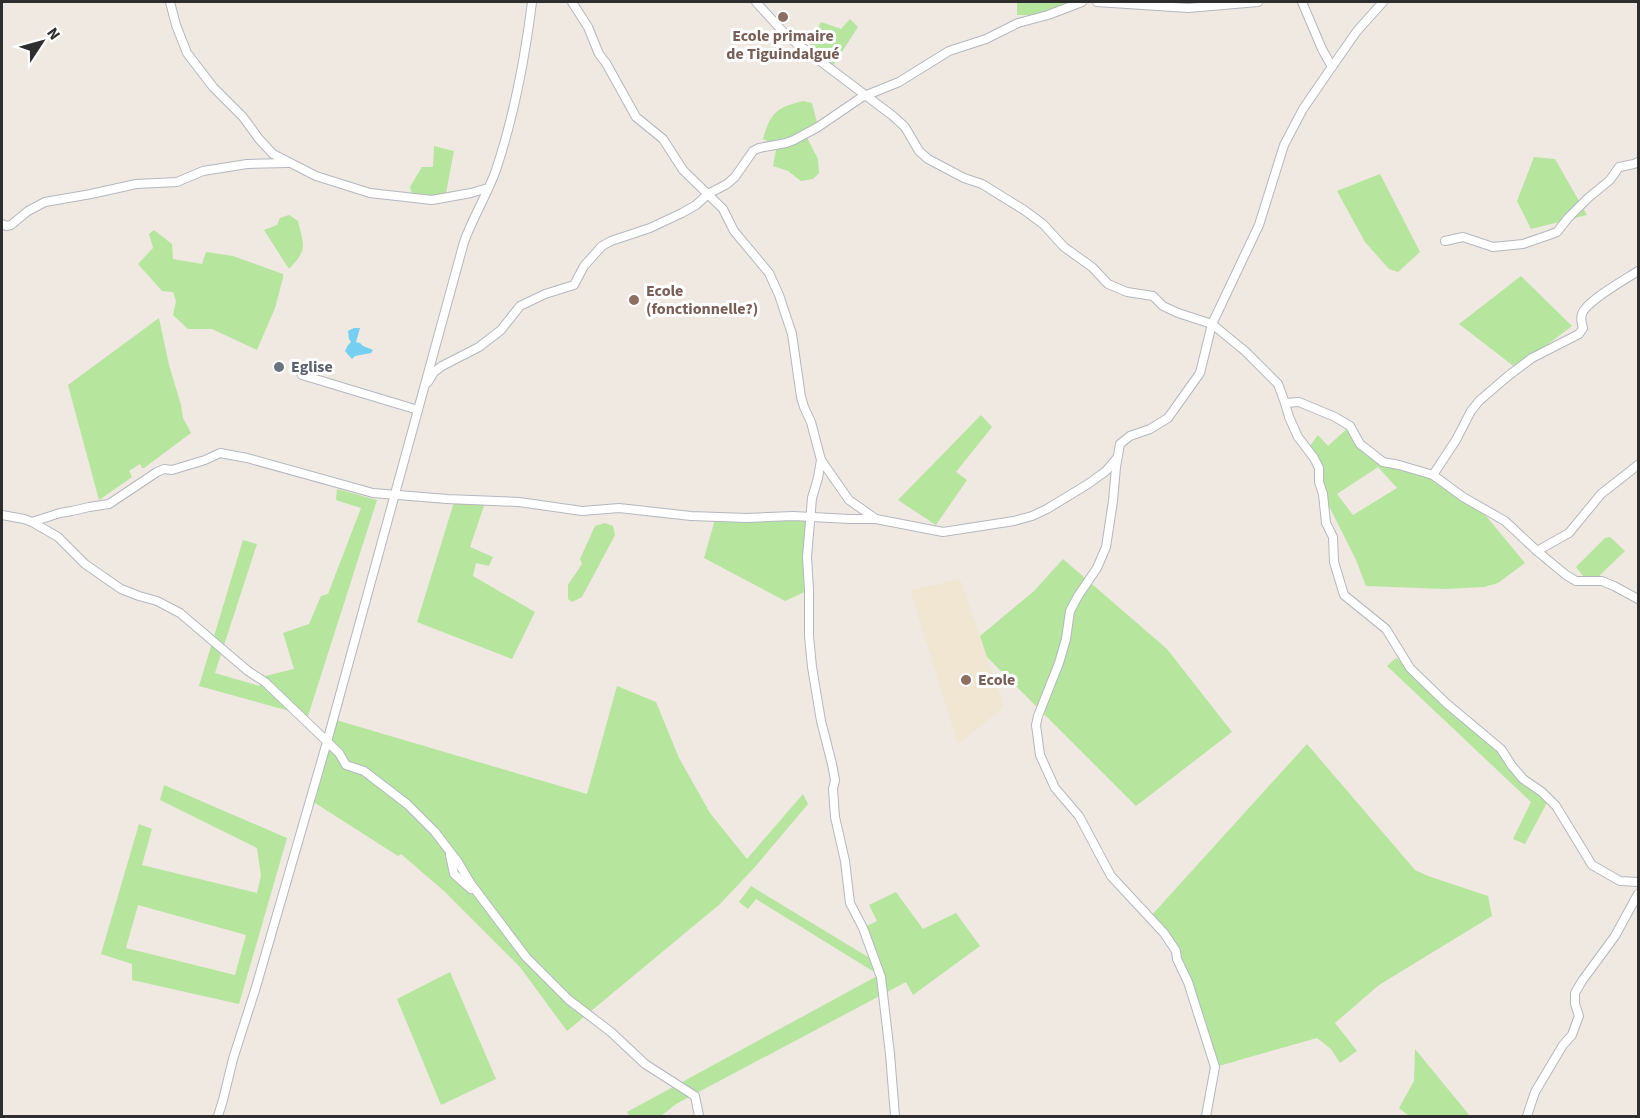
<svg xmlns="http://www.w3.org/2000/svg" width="1640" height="1118" font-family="'Source Sans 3',sans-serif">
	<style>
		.education { fill: #f0e6d1 }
		.green { fill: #b6e59e; fill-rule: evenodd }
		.water { fill: #75cff0 }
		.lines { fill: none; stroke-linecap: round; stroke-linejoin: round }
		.street-casing { stroke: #b4b7c1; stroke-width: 10 }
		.street { stroke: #fff; stroke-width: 8 }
		.education-dot { fill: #8d6e63; stroke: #fff; stroke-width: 2 }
		.worship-dot { fill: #6b7280; stroke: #fff; stroke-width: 2 }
		.labels { text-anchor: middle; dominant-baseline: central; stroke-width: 6; stroke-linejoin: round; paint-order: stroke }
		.education-label { font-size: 16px; font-weight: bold; fill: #785e54; stroke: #fff; text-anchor: start }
		.worship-label { font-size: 16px; font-weight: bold; fill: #5b616d; stroke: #fff; text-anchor: start }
	</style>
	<rect width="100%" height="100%" fill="#efe9e1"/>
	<!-- education -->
	<path class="education" d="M 960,579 L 1004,707 L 958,744 L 916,609 L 911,590 Z"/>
	<!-- green -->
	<g class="green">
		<path d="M 1017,2 L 1082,2 L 1048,15 L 1017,15 Z"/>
		<path d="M 850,19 L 858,27 L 832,67 L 808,49 L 821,22 L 841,29 Z"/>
		<path d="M 803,101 L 812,103 L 818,127 L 805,134 L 818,159 L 819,173 L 813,179 L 801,181 L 788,171 L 773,166 L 777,145 L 763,139 C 771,112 776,108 803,101 Z"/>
		<path d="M 434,146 L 454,151 L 445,198 L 414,199 L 410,187 L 422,167 L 433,167 Z"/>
		<path d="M 1534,157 L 1555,159 L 1587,215 L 1531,229 L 1517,201 Z"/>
		<path d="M 1380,174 L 1420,252 L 1398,272 L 1389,269 L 1365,242 L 1337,191 Z"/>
		<path d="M 289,215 L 298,221 C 304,246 308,249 289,269 L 264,230 L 277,225 L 280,218 Z"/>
		<path d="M 154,230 L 172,244 L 173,259 L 202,264 L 206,252 L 233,256 L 283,274 L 283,278 L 275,308 L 257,350 L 212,329 L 188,329 L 173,315 L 176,301 L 173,292 L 162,291 L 138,264 L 153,248 L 149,234 Z"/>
		<path d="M 1521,276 L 1572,326 L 1516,368 L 1459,324 Z"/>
		<path d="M 159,318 L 169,365 L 181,405 L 183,418 L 191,433 L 144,468 L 142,468 L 140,464 L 129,471 L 132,477 L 99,500 L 68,385 Z"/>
		<path d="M 981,415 L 992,427 L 956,472 L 967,480 L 936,525 L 898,500 Z"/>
		<path d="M 1350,426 L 1360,444 L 1383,462 L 1430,474 L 1476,504 L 1525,563 L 1498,583 L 1484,587 L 1444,589 L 1366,586 L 1356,560 L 1323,494 L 1319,468 L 1307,450 L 1318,435 L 1328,446 ZM 1378,467 L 1397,488 L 1353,515 L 1337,494 Z"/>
		<path d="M 337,489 L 377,500 L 308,716 L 199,686 L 243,540 L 257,544 L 215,673 L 259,686 L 265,676 L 294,669 L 283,633 L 309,624 L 321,596 L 328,594 L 361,508 L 336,500 Z"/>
		<path d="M 455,499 L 486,500 L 470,547 L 493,557 L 489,566 L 476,563 L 473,576 L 535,612 L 512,659 L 417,622 Z"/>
		<path d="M 716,516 L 811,516 L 809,590 L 785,601 L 704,558 Z"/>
		<path d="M 605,523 L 613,526 L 615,535 L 582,597 L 572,602 L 568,599 L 568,585 L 582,564 L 580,559 L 595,526 Z"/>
		<path d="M 1610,537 L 1625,551 L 1597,578 L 1584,577 L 1576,567 L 1605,538 Z"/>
		<path d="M 1063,559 L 1167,649 L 1232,732 L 1136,806 L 987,657 L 980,636 L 1034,591 Z"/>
		<path d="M 1396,658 L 1410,668 L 1501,749 L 1512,766 L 1549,799 L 1525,844 L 1513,839 L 1531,802 L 1387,666 Z"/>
		<path d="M 617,686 L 656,702 L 679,758 L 710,813 L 747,859 L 803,794 L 808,804 L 754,868 L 720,904 L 567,1031 L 520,967 L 444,891 L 401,854 L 398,856 L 387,849 L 312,801 L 336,720 L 587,794 Z"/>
		<path d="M 1307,744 L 1415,870 L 1428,876 L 1488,896 L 1492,916 L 1379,985 L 1335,1023 L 1357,1051 L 1340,1063 L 1331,1049 L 1317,1038 L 1215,1067 L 1177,959 L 1150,917 Z"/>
		<path d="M 164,785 L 287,838 L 239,1004 L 132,980 L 132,964 L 101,954 L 139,824 L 152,829 L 142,865 L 257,893 L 261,876 L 257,848 L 160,800 ZM 138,905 L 246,935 L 235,975 L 126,948 Z"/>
		<path d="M 751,886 L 873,960 L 863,928 L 877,921 L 869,905 L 896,892 L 923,929 L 956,913 L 980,946 L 913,995 L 906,982 L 676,1104 L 661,1116 L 630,1116 L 627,1112 L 879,975 L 756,899 L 748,909 L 739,902 Z"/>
		<path d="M 450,972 L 496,1079 L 441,1105 L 397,999 Z"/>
		<path d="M 1415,1049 L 1470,1116 L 1409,1116 L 1399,1108 L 1414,1081 Z"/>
	</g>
	<!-- water -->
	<path class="water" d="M 354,328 L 360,328 L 356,342 L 360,343 L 363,346 L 373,350 L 371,353 L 355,356 L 352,359 L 345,351 L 348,345 L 351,342 L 349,339 L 348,331 Z"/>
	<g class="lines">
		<!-- street casing -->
		<g class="street-casing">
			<g id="street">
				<path d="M 170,2 L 176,25 L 187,53 L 213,87 L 243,117 L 259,139 L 273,154 L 316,176 L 370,193 L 432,200 L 471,193 L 488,188"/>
				<path d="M 572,2 L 588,27 L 599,54 L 606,63 L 636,117 L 663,139 L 683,170 L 723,209 L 734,231 L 769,273 L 779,295 L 792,334 L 801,397 L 804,407 L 811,422 L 821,460 L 818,478 L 812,498 L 807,557 L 809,590 L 809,636 L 812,667 L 821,721 L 832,764 L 835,780 L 833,789 L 835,817 L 845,861 L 850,903 L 863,928 L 881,977 L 890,1054 L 895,1116"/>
				<path d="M 756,2 L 787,36 L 893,116 L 905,127 L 919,151 L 928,159 L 964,178 L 982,184 L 1024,210 L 1043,224 L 1064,247 L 1092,267 L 1108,284 L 1127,292 L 1153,296 L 1163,306 L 1178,313 L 1212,324 L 1245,351 L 1278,384 L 1285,403 L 1299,402 L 1335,417 L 1350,426 L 1360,444 L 1383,462 L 1399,465 L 1433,475 L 1463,497 L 1505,521 L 1537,551 L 1566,575 L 1576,581 L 1602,581 L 1614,586 L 1638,599"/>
				<path d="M 1097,2 L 1188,8 L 1258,2"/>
				<path d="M 1302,2 L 1322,49 L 1332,67"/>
				<path d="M 2,224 L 6,226 L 11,225 L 28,211 L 45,202 L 91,194 L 136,184 L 177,182 L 203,171 L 247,164 L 287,163"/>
				<path d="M 1445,241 L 1463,237 L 1493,247 L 1523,244 L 1549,235 L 1557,232 L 1568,218 L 1588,198 L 1610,180 L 1619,167 L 1634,164 L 1638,162"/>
				<path d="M 302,375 L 418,410"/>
				<path d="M 428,382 L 434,372 L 442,366 L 479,347 L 501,330 L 520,306 L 545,294 L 574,285 L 584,266 L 602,246 L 611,241 L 650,228 L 682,213 L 696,205 L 708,194 L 727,184 L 735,177 L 753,151 L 759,148 L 786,143 L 794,140 L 818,127 L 862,97 L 899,82 L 949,51 L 986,39 L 1018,23 L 1048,15 L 1082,2"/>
				<path d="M 1285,403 L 1289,417 L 1298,437 L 1314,458 L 1319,468 L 1319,482 L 1323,494 L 1326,523 L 1333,537 L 1334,562 L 1344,595 L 1386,629 L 1410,668 L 1446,703 L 1501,749 L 1512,766 L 1523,779 L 1542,792 L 1556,806 L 1592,865 L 1620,881 L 1638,882"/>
				<path d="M 821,460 L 849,500 L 876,519 L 943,532 L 1014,521 L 1032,516 L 1047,509 L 1088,484 L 1106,471 L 1117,458"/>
				<path d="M 1433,475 L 1456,440 L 1471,411 L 1479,401 L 1508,376 L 1532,358 L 1579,334 L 1583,328 C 1582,323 1580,319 1582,314 C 1586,301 1626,279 1638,271"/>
				<path d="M 2,515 L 24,519 L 32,522 L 58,537 L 85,564 L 121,589 L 139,596 L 157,601 L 180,613 L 248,671 L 265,682 L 339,753 L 346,765 L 364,771 L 407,804 L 435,832 L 458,862 L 471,884 L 526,957 L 569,1000 L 611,1032 L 645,1064 L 695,1096 L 699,1116"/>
				<path d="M 32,522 L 60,513 L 72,511 L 89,507 L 109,504 L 157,472 L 164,469 L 172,470 L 205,460 L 220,453 L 247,458 L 373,493 L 447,499 L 519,502 L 582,511 L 619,508 L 691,516 L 747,518 L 793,516 L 850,519 L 876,519"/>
				<path d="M 1537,551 L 1569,533 L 1601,494 L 1638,465"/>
				<path d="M 450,855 L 454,874 L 471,889"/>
				<path d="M 218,1116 L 223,1100 L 233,1059 L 256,987 L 327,742 L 464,242 C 473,217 487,195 496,170 C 514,116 525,58 532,2"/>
				<path d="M 1206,1116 L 1215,1067 L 1188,982 L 1177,959 L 1176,951 L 1164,933 L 1111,876 L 1079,816 L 1055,788 L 1040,755 L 1036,725 L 1038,716 L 1059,663 L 1066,639 L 1070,611 L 1078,596 L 1097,568 L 1106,547 L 1113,501 L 1116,467 L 1120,444 L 1130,436 L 1150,429 L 1168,418 L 1200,373 L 1212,324 L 1259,225 L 1284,145 L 1303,109 L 1329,71 L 1357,31 L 1383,2"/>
				<path d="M 1527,1116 L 1535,1092 L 1563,1045 L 1572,1035 L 1577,1021 L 1579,1016 L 1575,1004 L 1575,993 L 1582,981 L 1615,936 L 1638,894"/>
			</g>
		</g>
		<!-- street -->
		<use href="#street" class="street"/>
	</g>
	<!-- markers -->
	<g class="education-dot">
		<circle cx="783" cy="17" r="6"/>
		<circle cx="634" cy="300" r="6"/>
		<circle cx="966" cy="680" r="6"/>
	</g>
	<circle class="worship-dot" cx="279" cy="367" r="6"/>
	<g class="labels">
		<!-- education labels -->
		<g class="education-label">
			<text x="783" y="36" text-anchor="middle">Ecole primaire<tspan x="783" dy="18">de Tiguindalgué</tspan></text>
			<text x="646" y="291">Ecole<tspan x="646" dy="18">(fonctionnelle?)</tspan></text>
			<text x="978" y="680">Ecole</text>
		</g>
		<!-- worship labels -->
		<g class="worship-label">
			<text x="291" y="367">Eglise</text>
		</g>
	</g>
	<!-- border -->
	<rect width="1640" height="1118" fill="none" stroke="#2e2e2e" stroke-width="6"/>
	<!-- north arrow -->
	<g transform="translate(42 42) rotate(54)" stroke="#ffffff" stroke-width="4.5" paint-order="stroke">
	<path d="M0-4.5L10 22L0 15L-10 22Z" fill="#2e2e2e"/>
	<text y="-9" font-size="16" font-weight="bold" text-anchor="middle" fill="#2e2e2e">N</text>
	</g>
</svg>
